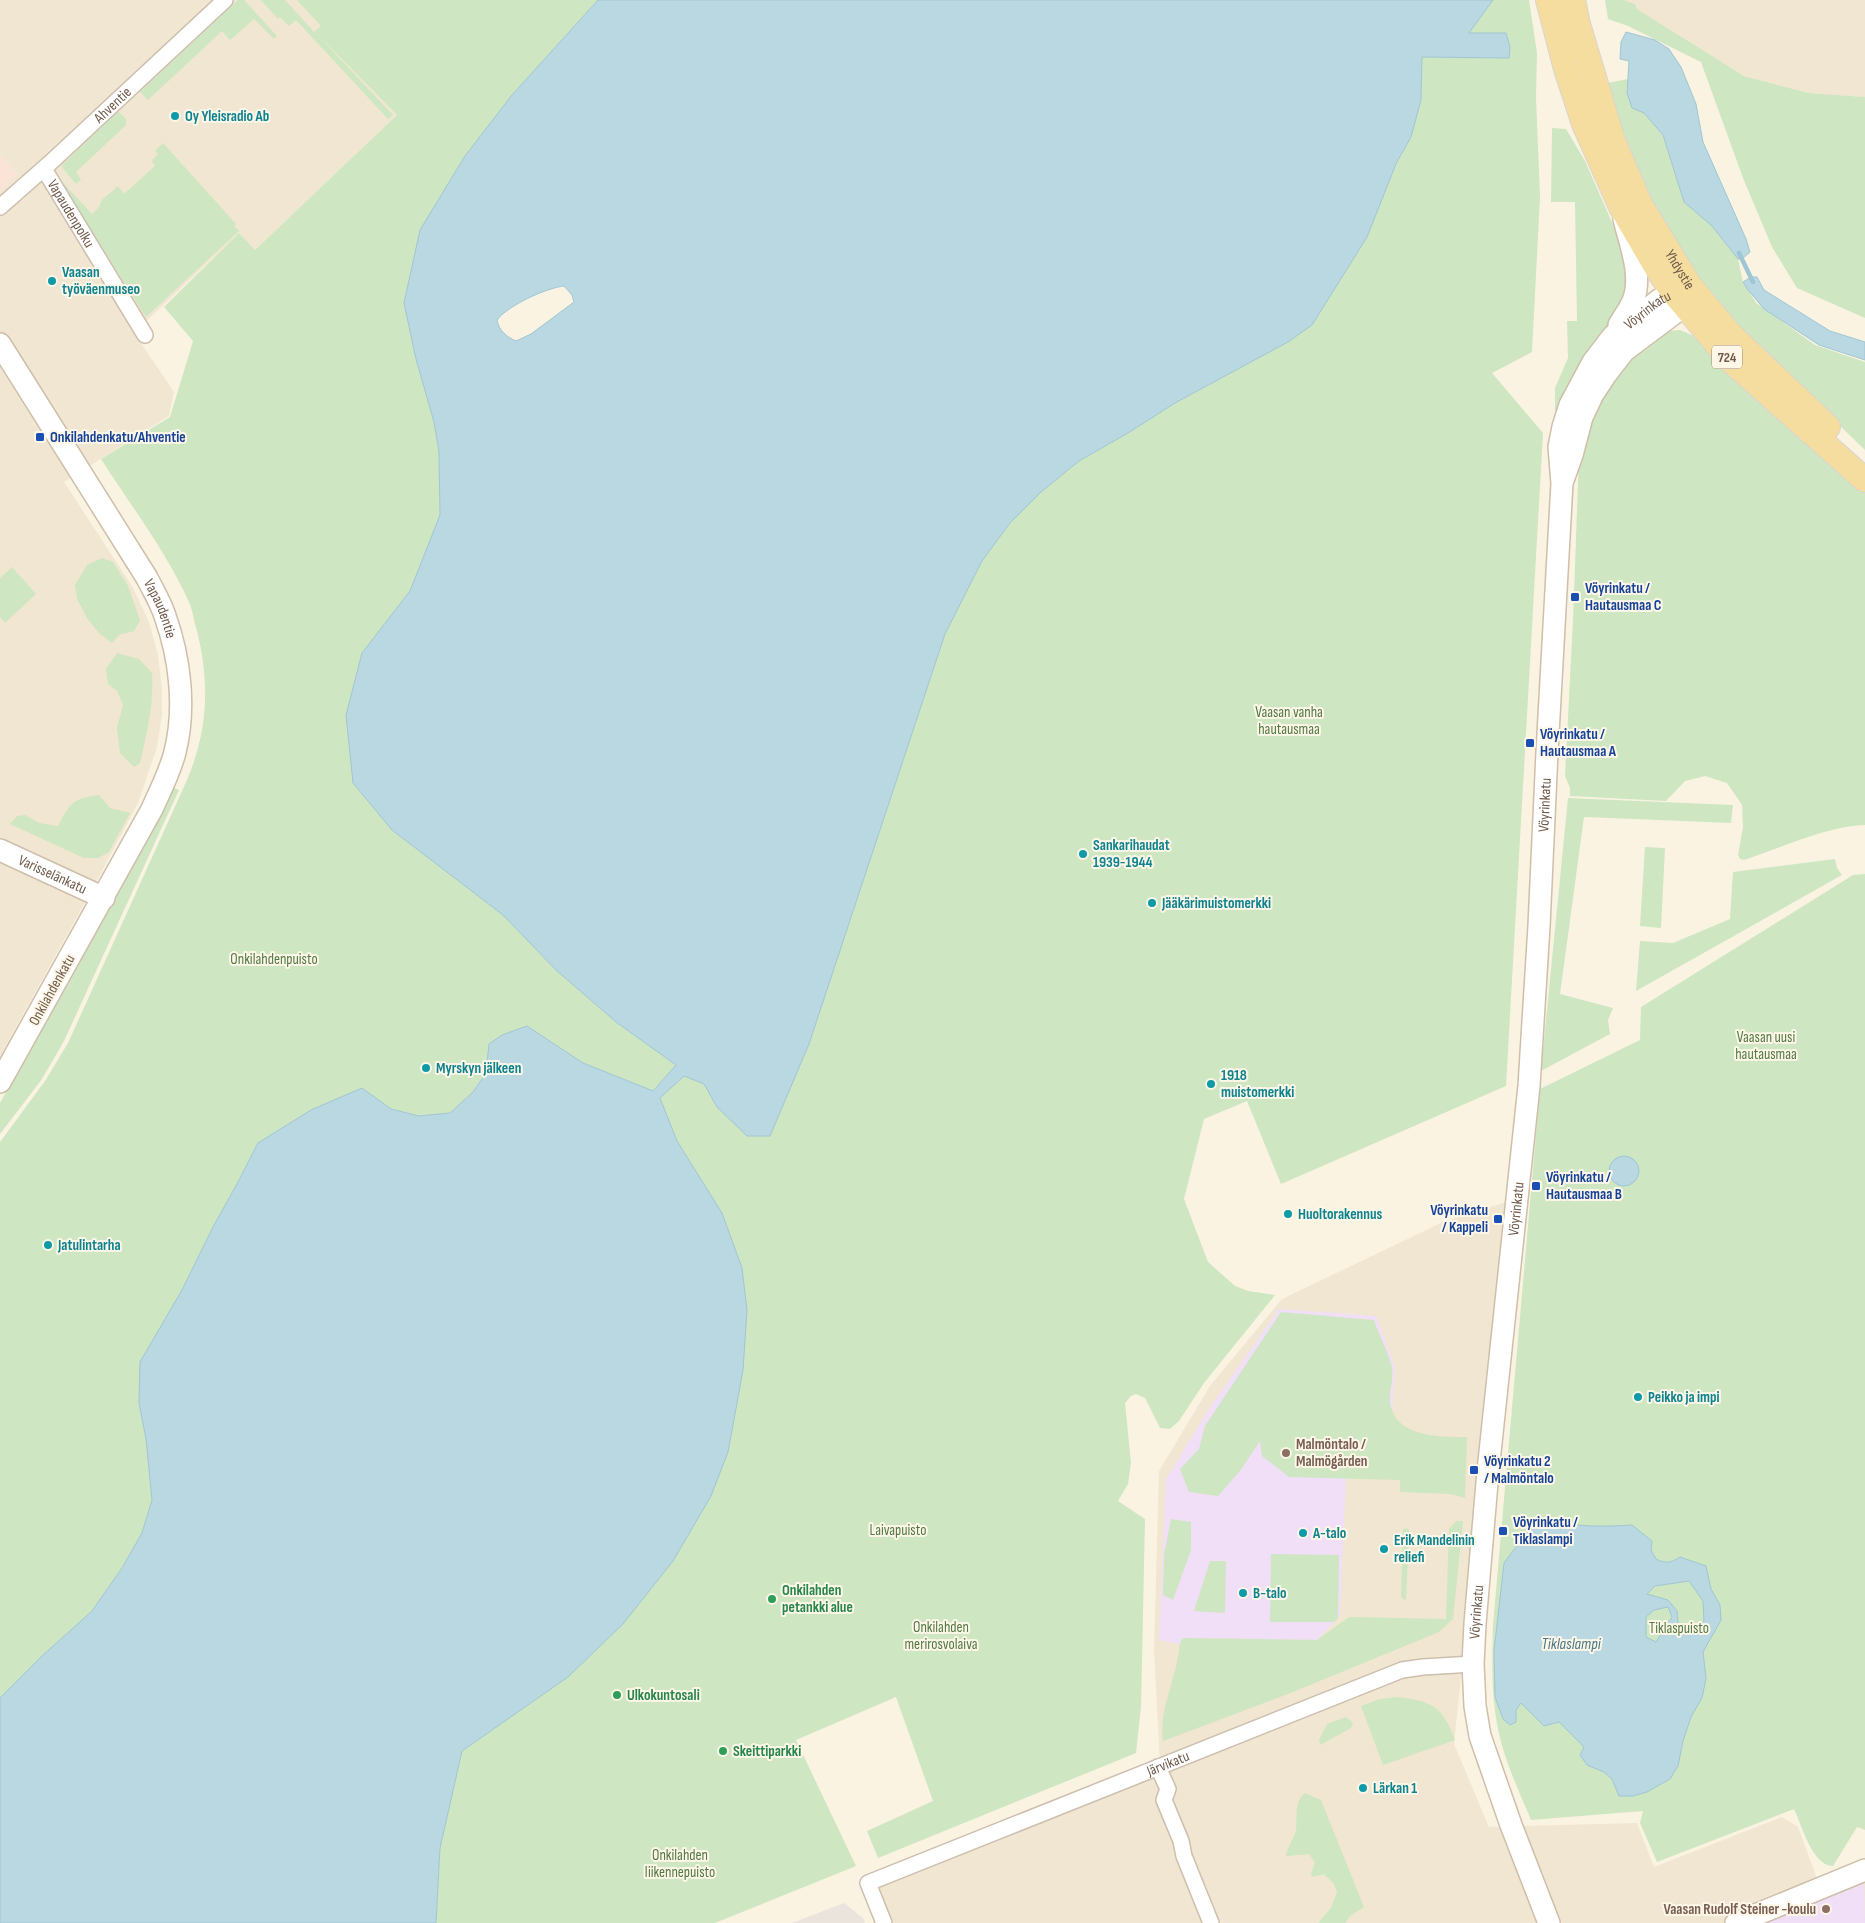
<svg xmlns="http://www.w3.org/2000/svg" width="1865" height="1923" font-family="'Sofia Sans Condensed',sans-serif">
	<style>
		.residential { fill: #f1e6d1 }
		.commercial { fill: #fae4d7 }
		.industrial { fill: #eae4dd }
		.education { fill: #f0dff6 }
		.green { fill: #cee6c2 }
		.water { fill: #b9d8e2; stroke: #a0c6d3; fill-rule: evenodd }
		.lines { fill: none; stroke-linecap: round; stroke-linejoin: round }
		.stream { stroke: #a0c6d3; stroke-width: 4.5 }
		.street-casing { stroke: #cdbead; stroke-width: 18 }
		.secondary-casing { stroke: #cfbeaa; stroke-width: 24 }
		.primary-casing { stroke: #dad4d0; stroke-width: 26 }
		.street { stroke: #fff; stroke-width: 15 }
		.secondary { stroke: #fff; stroke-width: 21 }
		.primary { stroke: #f5dd9f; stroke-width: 24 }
		.culture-dot { fill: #0f9aa8; stroke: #fef7e8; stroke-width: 2 }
		.transit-dot { fill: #1a4fb4; stroke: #fef7e8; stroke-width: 2 }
		.education-dot { fill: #8d6e63; stroke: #fef7e8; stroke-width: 2 }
		.leisure-dot { fill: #2e9e5b; stroke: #fef7e8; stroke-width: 2 }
		.labels { text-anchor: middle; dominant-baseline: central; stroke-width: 4; stroke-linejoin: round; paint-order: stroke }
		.shield { fill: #fef7e8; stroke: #9b8a7a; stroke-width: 1 }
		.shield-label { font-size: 14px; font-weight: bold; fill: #705b4b }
		.street-label { font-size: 15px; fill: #705b4b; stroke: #fef7e8 }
		.culture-label { font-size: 15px; font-weight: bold; fill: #0d838f; stroke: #fef7e8; text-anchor: start }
		.transit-label { font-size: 15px; font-weight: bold; fill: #164399; stroke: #fef7e8; text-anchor: start }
		.park-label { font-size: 15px; fill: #527a46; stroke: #fef7e8 }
		.education-label { font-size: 15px; font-weight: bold; fill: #785e54; stroke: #fef7e8; text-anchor: start }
		.leisure-label { font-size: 15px; font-weight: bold; fill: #27864d; stroke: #fef7e8; text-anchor: start }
		.water-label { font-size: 16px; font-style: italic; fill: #4a7889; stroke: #fef7e8 }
	</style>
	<rect width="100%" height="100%" fill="#faf3e2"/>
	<!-- residential -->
	<g class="residential">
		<path d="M 0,0 L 347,0 L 315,32 L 397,115 L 255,250 L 239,233 L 134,333 L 174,392 L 169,416 L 64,482 L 132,586 L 149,622 L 158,655 L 162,689 L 162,715 L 157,747 L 138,803 L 94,886 L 0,1056 Z"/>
		<path d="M 1624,0 L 1865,0 L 1865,97 L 1809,93 L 1744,76 L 1637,9 L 1635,4 Z"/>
		<path d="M 1510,1201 L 1454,1744 L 1489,1827 L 1637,1823 L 1654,1867 L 1782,1817 L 1798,1827 L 1823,1895 L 1865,1883 L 1865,1923 L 893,1923 L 875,1877 L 1160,1763 L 1154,1651 L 1159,1471 L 1210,1386 L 1282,1299 L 1443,1222 Z"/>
	</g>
	<!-- commercial -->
	<path class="commercial" d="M 0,155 L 18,174 L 0,190 Z"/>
	<!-- industrial -->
	<path class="industrial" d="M 844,1903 L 863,1918 L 865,1923 L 792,1923 Z"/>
	<!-- education -->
	<g class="education">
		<path d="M 1279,1309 L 1376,1316 L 1395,1367 L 1388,1479 L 1346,1478 L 1340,1616 L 1317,1640 L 1183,1638 L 1179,1644 L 1159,1640 L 1166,1479 L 1209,1409 Z"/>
		<path d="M 1864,1879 L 1865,1923 L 1752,1923 Z"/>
	</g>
	<!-- green -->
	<g class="green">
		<path d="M 238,0 L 244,0 L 277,36 L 274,39 L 254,19 L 230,40 L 222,31 L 148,100 L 140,92 Z"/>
		<path d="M 261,0 L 285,0 L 314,32 L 321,26 L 297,0 L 598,0 L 512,95 L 404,303 L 416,359 L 434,422 L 439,452 L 440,515 L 410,591 L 362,653 L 392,830 L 503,915 L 556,970 L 616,1022 L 676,1065 L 653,1091 L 583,1063 L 527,1026 L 489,1044 L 486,1072 L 473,1092 L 450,1113 L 419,1116 L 391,1109 L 362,1089 L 258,1143 L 238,1182 L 213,1227 L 182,1290 L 139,1403 L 146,1439 L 152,1500 L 142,1533 L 122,1568 L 92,1611 L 42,1656 L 0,1698 L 0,1142 L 45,1081 L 68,1043 L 187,780 C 208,730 210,684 197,631 C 194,622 193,611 189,602 C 166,551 131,506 101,459 L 170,417 L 193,341 L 164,307 L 239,233 L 255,250 L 397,115 L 315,32 L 393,115 L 388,119 L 296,20 L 289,26 L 280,17 L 278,19 Z"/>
		<path d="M 1493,0 L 1529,0 L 1537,53 L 1536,97 L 1540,197 L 1532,352 L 1492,373 L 1543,433 L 1506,1086 L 1281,1184 L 1247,1101 L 1204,1119 L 1184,1199 L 1208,1262 L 1235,1286 L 1248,1291 L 1275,1295 L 1204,1383 L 1179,1421 L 1170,1429 L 1160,1428 L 1145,1398 L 1136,1394 L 1131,1396 L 1125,1403 L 1131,1463 L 1128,1484 L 1118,1501 L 1145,1519 L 1141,1707 L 1136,1753 L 878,1858 L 867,1831 L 933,1801 L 896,1697 L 796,1740 L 856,1866 L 715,1923 L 436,1923 L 440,1848 L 462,1751 L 568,1677 L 623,1624 L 673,1561 L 722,1213 L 677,1141 L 660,1098 L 684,1076 L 704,1084 L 717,1107 L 848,927 L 945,634 L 982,561 L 1010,523 L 1041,492 L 1079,461 L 1128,433 L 1175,403 L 1288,342 L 1312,325 L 1411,137 L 1421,100 L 1422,57 L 1508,58 L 1468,33 Z"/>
		<path d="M 1605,0 L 1624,0 L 1635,4 L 1637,9 L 1744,76 L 1809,93 L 1865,97 L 1865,318 L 1797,288 L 1772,247 L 1743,178 L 1701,62 L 1628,26 L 1608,19 Z"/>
		<path d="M 1628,79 L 1627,93 L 1663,135 L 1684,202 L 1712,226 L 1738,259 L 1743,282 L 1756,303 L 1815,345 L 1865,362 L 1865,450 L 1735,324 L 1693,271 L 1646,194 L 1602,84 Z"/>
		<path d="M 118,111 L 126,119 L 126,125 L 76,172 L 81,180 L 76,184 L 61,166 Z"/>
		<path d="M 1552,128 L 1566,129 L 1585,161 L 1625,252 L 1627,286 L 1622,301 L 1555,431 L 1555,388 L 1568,358 L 1567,321 L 1577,321 L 1575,202 L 1551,202 Z"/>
		<path d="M 163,143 L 236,224 L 234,226 L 239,231 L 146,317 L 56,175 L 92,214 L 99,207 L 102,200 L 118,186 L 124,194 L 155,166 L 152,161 L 158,154 L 155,151 Z"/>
		<path d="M 1680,330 L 1694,336 L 1806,441 L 1865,492 L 1865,825 C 1827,826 1781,848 1744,860 L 1740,859 L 1738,855 L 1743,827 L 1742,805 L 1727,783 L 1705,776 L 1685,781 L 1666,801 L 1570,796 L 1570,788 L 1565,776 L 1573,620 L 1579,455 L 1585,427 L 1626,358 L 1666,331 Z"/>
		<path d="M 102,558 L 113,562 L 128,586 L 140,620 L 134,631 L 119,635 L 112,643 L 100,634 L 87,618 L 77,599 L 75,585 L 87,565 Z"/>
		<path d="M 12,567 L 36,594 L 5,623 L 0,617 L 0,578 Z"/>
		<path d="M 117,653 L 139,659 L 152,673 C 154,704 147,733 140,763 L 134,767 L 120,753 L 117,728 L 123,705 L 117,691 L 108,684 L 106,669 Z"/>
		<path d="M 174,788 L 179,790 L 64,1041 L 42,1079 L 0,1134 L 0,1103 Z"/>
		<path d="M 99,795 L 110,808 L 130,813 L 109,852 L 98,858 L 84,858 L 10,824 L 17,816 L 25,815 L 39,823 L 58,826 C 70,803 72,799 99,795 Z"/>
		<path d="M 1568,798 L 1733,805 L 1731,823 L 1584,817 L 1560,994 L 1613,1008 L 1608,1020 L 1610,1034 L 1541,1071 Z"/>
		<path d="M 1645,847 L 1665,848 L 1661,928 L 1640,926 Z"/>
		<path d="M 1835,859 L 1837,868 L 1842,875 L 1636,991 L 1640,941 L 1673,943 L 1730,919 L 1733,872 Z"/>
		<path d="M 1865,874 L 1865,1830 L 1857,1827 L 1833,1866 C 1812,1866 1802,1825 1794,1809 L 1657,1862 L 1640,1823 L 1643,1811 L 1531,1820 C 1519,1791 1504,1760 1498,1729 C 1491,1694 1492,1660 1493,1625 L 1540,1089 L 1640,1040 L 1641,1007 L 1853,875 Z"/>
		<path d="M 1281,1312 L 1374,1320 C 1379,1335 1388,1351 1392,1367 C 1394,1378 1389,1391 1390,1402 C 1394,1438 1441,1437 1467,1437 L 1465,1498 L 1451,1494 L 1400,1492 L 1400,1480 L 1289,1477 L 1262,1456 L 1260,1441 L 1240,1471 L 1218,1496 L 1189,1492 L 1180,1469 L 1199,1449 L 1205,1426 Z"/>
		<path d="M 1171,1519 L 1191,1522 L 1191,1550 L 1173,1600 L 1163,1595 L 1164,1555 Z"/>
		<path d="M 1456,1521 L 1463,1521 L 1453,1619 L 1439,1632 L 1288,1694 L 1163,1741 C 1159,1711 1173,1686 1178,1657 C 1180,1649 1178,1645 1183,1638 L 1317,1640 L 1349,1617 L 1446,1619 L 1449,1529 Z"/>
		<path d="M 1406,1528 L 1409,1530 L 1406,1600 L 1403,1599 L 1401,1596 L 1403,1529 Z"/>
		<path d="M 1271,1554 L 1339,1555 L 1338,1618 L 1334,1622 L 1270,1622 Z"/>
		<path d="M 1210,1561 L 1226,1561 L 1225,1613 L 1194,1611 Z"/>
		<path d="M 1398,1697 C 1432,1701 1443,1707 1455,1740 L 1383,1765 L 1361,1706 L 1380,1699 Z"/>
		<path d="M 1346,1717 L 1353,1723 L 1351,1728 L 1320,1745 L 1319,1740 L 1327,1724 Z"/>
		<path d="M 1305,1793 L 1321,1800 L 1364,1907 L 1350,1916 L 1345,1923 L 1318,1923 L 1331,1908 L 1337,1892 L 1334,1884 L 1324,1874 L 1313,1877 L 1311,1874 L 1315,1862 L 1309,1854 L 1286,1856 C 1287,1846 1294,1840 1296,1830 C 1298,1816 1293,1803 1305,1793 Z"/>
	</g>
	<!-- water -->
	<g class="water">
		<path d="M 598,0 L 1493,0 L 1469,33 L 1506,33 L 1510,47 L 1509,58 L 1422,57 L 1421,100 L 1411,137 L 1396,164 L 1367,237 L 1312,325 L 1288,342 L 1175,403 L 1128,433 L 1079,461 L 1041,492 L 1010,523 L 982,561 L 945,634 L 809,1044 L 770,1136 L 747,1136 L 717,1107 L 704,1084 L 684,1076 L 660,1098 L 677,1141 L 722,1213 L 742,1268 L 747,1310 L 743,1370 L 728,1452 L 711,1496 L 673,1561 L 623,1624 L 568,1677 L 462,1751 L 440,1848 L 436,1923 L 0,1923 L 0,1698 L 42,1656 L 92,1611 L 122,1568 L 142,1533 L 152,1500 L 146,1439 L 139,1403 L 140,1362 L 182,1290 L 213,1227 L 238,1182 L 258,1143 L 311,1110 L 362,1088 L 391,1109 L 419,1116 L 450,1113 L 473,1092 L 486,1073 L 489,1044 L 502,1035 L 527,1026 L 583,1063 L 653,1091 L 676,1065 L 616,1022 L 556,970 L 503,915 L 392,830 L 353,783 L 346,715 L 362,653 L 410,591 L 440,515 L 439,452 L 434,422 L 416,359 L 404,303 L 420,230 L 465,156 L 512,95 ZM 564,286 L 572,295 L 574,302 L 531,334 L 516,341 C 507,337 499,331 497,320 C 507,306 546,288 564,286 Z"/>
		<path d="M 1626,32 L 1655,40 L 1669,49 L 1681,67 L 1696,104 L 1703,142 L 1746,239 L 1750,252 L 1742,259 L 1738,259 L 1712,226 L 1684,202 L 1663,135 L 1644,113 L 1632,108 L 1627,93 L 1629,61 L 1620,59 L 1621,42 Z"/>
		<path d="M 1751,277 L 1757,277 L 1764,290 L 1830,331 L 1865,342 L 1865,360 L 1819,345 L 1764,309 L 1748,290 L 1743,282 Z"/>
		<circle cx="1624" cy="1171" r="15"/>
		<path d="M 1551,1521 C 1580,1527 1603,1527 1632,1525 L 1652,1541 L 1651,1550 L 1656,1559 C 1666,1564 1671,1563 1680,1557 L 1706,1566 L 1711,1589 L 1720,1605 L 1721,1620 L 1703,1652 L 1706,1678 L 1702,1698 L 1691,1717 L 1683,1741 L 1678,1766 L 1670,1779 L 1647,1792 L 1633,1796 L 1619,1796 L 1612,1779 L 1604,1772 L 1587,1765 L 1580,1755 L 1584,1747 L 1559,1722 L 1544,1726 L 1521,1703 L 1516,1710 L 1516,1722 L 1510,1725 L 1503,1719 L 1495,1697 L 1494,1651 L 1504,1563 L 1534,1523 ZM 1689,1581 L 1703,1601 L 1704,1621 L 1690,1635 L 1679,1633 L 1677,1611 L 1668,1600 L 1647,1594 L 1655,1586 ZM 1668,1607 L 1672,1617 L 1656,1642 L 1646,1637 L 1646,1617 L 1654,1610 Z"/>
	</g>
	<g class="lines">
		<!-- stream -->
		<path class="stream" d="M 1739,253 L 1753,282"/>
		<!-- street casing -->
		<g class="street-casing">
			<g id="street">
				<path id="s1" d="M 44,169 L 145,335"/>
				<path id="s2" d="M 0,207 L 50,163 L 225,0"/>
				<path d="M 1158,1767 L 1168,1789 L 1164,1800 L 1181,1841 L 1184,1856 L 1211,1923"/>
				<path id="s3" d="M 884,1923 L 868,1883 L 1402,1670 L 1423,1667 L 1473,1664"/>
			</g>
		</g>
		<!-- secondary casing -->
		<g class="secondary-casing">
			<g id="secondary">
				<path d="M 1619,325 C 1623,318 1629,310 1633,301 C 1643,276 1630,244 1624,219"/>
				<path id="s4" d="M 0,344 L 147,578 C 153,590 161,603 165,616 C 180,658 186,708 175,752 C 170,772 160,791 152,809 L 0,1082"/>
				<path id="s5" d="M 0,850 L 104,898"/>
				<path id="s6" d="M 1549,1923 L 1511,1825 L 1480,1736 L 1475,1706 L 1473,1664 L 1475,1624 L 1488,1471 L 1529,1086 L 1539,926 L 1547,752 L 1562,483 L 1559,447 L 1563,427 L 1570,405 L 1593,362 L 1613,336 L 1659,300 L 1683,288 L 1690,286 L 1691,299 L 1684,306 L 1624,351 L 1607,373 L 1593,394 L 1582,417 L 1572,455 L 1562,483"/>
				<path d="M 1736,1923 L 1865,1870"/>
			</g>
		</g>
		<!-- primary casing -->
		<g class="primary-casing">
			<g id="primary">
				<path d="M 1548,0 L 1566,69 L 1584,124 L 1621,207 L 1659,272 L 1673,292 L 1731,361 L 1865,480"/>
				<path id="s7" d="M 1573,0 L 1578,24 L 1613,141 L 1640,204 L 1690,286 L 1731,335 L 1828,427"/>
			</g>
		</g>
		<!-- street -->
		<use href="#street" class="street"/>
		<!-- secondary -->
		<use href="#secondary" class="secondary"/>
		<!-- primary -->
		<use href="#primary" class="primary"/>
	</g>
	<!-- markers -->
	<g class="culture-dot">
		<circle cx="175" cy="116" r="5"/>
		<circle cx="52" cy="281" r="5"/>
		<circle cx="1083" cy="854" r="5"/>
		<circle cx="1152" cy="903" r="5"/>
		<circle cx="426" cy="1068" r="5"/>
		<circle cx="1211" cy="1084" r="5"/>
		<circle cx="1288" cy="1214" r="5"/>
		<circle cx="48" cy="1245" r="5"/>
		<circle cx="1638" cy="1397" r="5"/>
		<circle cx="1303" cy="1533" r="5"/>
		<circle cx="1384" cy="1549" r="5"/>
		<circle cx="1243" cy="1593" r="5"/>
		<circle cx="1363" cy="1788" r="5"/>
	</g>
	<g class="transit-dot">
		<rect x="35" y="432" width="10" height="10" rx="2.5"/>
		<rect x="1570" y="592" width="10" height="10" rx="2.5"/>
		<rect x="1525" y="738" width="10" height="10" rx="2.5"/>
		<rect x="1531" y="1181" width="10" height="10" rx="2.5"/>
		<rect x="1493" y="1214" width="10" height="10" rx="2.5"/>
		<rect x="1469" y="1465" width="10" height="10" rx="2.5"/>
		<rect x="1498" y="1526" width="10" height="10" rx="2.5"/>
	</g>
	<g class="education-dot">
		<circle cx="1286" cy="1453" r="5"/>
		<circle cx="1826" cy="1909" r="5"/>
	</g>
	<g class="leisure-dot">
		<circle cx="772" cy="1599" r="5"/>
		<circle cx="617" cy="1695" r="5"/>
		<circle cx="723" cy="1751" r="5"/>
	</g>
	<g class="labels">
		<!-- shield labels -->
		<rect class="shield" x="1712" y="345.5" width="30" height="23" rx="4"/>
		<g class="shield-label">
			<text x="1727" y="357">724</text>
		</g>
		<!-- street labels -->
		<g class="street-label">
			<text stroke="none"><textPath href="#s2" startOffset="152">Ahventie</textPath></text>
			<text stroke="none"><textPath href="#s1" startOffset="52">Vapaudenpolku</textPath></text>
			<text stroke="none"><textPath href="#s7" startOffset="292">Yhdystie</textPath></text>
			<text stroke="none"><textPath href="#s6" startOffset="1661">Vöyrinkatu</textPath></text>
			<text stroke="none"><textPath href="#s4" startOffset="310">Vapaudentie</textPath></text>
			<text stroke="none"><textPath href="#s6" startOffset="1134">Vöyrinkatu</textPath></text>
			<text stroke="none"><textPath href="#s5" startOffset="58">Varisselänkatu</textPath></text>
			<text transform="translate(52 990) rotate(-61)">Onkilahdenkatu</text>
			<text stroke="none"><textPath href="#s6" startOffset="729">Vöyrinkatu</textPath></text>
			<text stroke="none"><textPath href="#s6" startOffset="324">Vöyrinkatu</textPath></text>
			<text stroke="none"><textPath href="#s3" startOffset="366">Järvikatu</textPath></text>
		</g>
		<!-- culture labels -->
		<g class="culture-label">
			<text x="185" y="116">Oy Yleisradio Ab</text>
			<text x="62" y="272">Vaasan<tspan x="62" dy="17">työväenmuseo</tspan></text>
			<text x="1093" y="845">Sankarihaudat<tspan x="1093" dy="17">1939-1944</tspan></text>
			<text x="1162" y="903">Jääkärimuistomerkki</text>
			<text x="436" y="1068">Myrskyn jälkeen</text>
			<text x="1221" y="1075">1918<tspan x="1221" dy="17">muistomerkki</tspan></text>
			<text x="1298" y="1214">Huoltorakennus</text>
			<text x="58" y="1245">Jatulintarha</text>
			<text x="1648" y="1397">Peikko ja impi</text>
			<text x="1313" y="1533">A-talo</text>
			<text x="1394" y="1540">Erik Mandelinin<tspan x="1394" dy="17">reliefi</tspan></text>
			<text x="1253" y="1593">B-talo</text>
			<text x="1373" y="1788">Lärkan 1</text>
		</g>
		<!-- transit labels -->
		<g class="transit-label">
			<text x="50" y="437">Onkilahdenkatu/Ahventie</text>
			<text x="1585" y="588">Vöyrinkatu /<tspan x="1585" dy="17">Hautausmaa C</tspan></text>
			<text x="1540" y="734">Vöyrinkatu /<tspan x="1540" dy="17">Hautausmaa A</tspan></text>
			<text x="1546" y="1177">Vöyrinkatu /<tspan x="1546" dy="17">Hautausmaa B</tspan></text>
			<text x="1488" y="1210" text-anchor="end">Vöyrinkatu<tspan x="1488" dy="17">/ Kappeli</tspan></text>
			<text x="1484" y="1461">Vöyrinkatu 2<tspan x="1484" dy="17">/ Malmöntalo</tspan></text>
			<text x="1513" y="1522">Vöyrinkatu /<tspan x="1513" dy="17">Tiklaslampi</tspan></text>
		</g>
		<!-- park labels -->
		<g class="park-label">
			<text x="1289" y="712">Vaasan vanha<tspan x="1289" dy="17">hautausmaa</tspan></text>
			<text x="274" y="959">Onkilahdenpuisto</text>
			<text x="1766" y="1037">Vaasan uusi<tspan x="1766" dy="17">hautausmaa</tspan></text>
			<text x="898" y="1530">Laivapuisto</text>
			<text x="941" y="1627">Onkilahden<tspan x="941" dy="17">merirosvolaiva</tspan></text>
			<text x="1679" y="1628">Tiklaspuisto</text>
			<text x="680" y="1855">Onkilahden<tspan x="680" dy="17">liikennepuisto</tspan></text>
		</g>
		<!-- education labels -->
		<g class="education-label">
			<text x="1296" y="1444">Malmöntalo /<tspan x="1296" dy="17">Malmögården</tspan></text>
			<text x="1816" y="1909" text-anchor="end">Vaasan Rudolf Steiner -koulu</text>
		</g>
		<!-- leisure labels -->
		<g class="leisure-label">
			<text x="782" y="1590">Onkilahden<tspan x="782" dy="17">petankki alue</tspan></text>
			<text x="627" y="1695">Ulkokuntosali</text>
			<text x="733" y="1751">Skeittiparkki</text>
		</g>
		<!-- water labels -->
		<g class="water-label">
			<text x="1571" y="1644">Tiklaslampi</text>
		</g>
	</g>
</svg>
